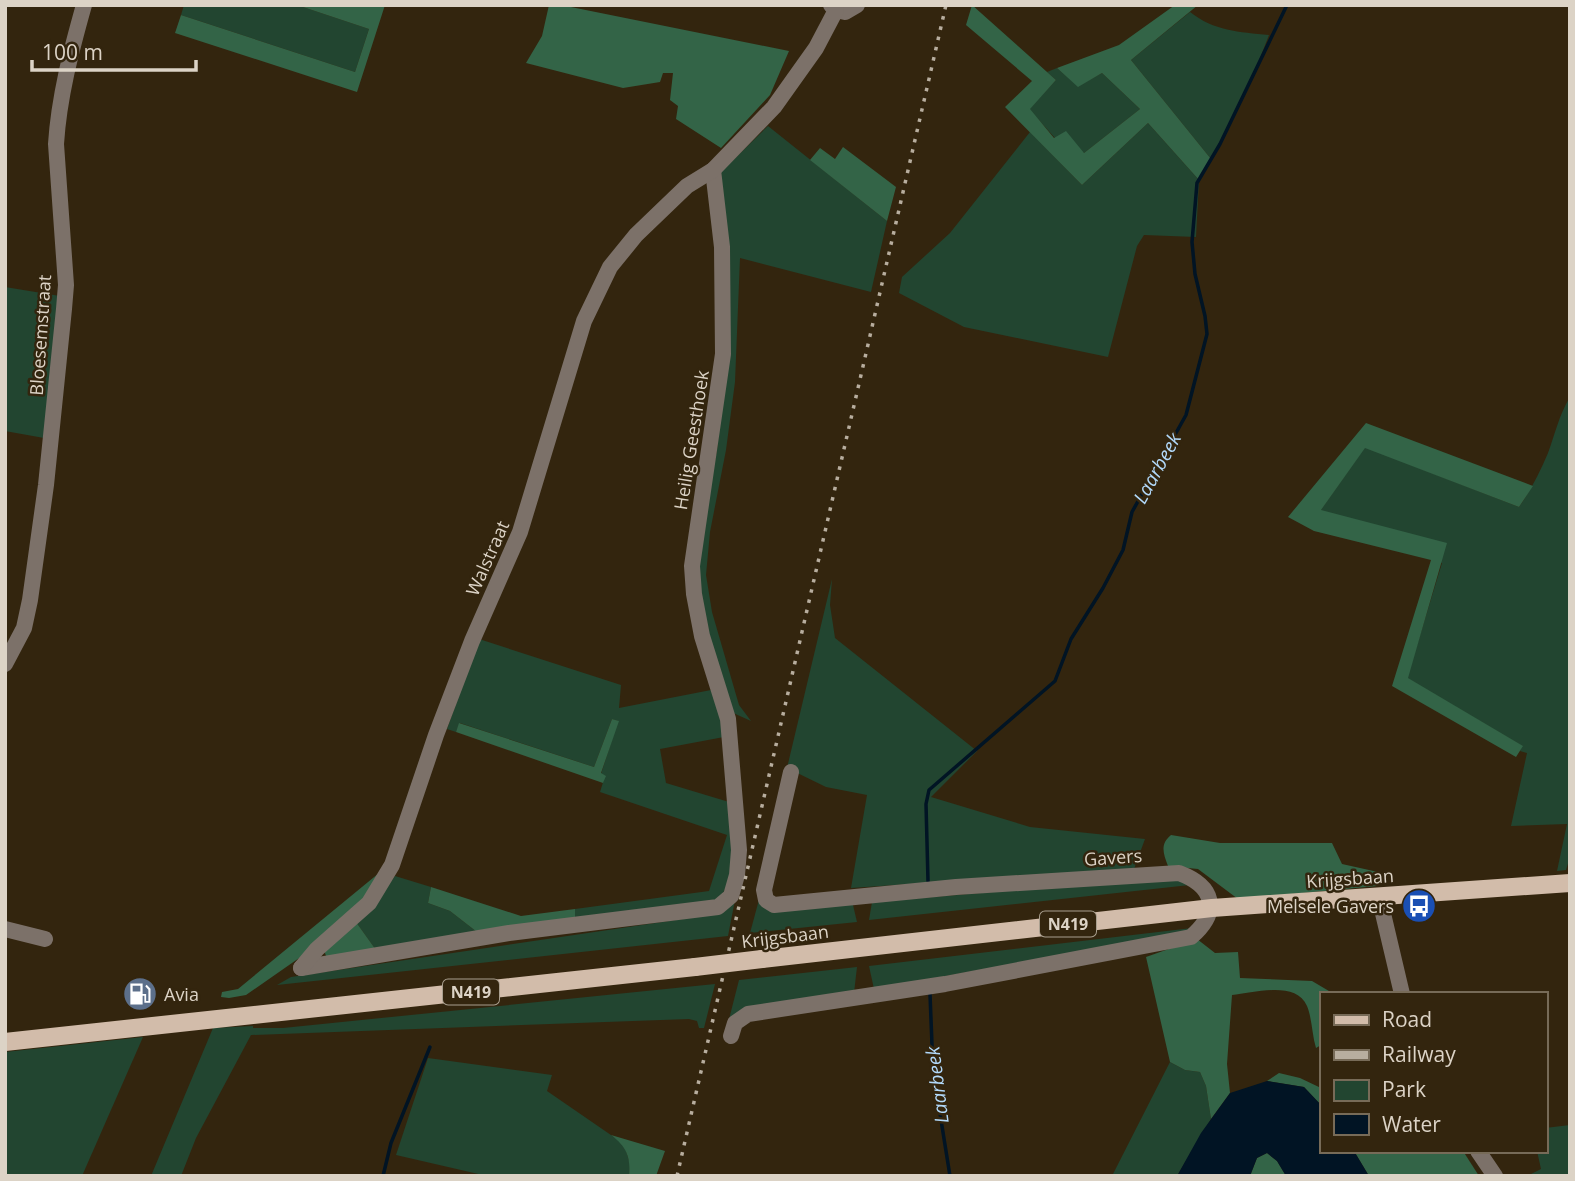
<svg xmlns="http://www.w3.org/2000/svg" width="1575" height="1181" font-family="'Open Sans',sans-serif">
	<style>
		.green { fill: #224530 }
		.forest { fill: #336447 }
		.water { fill: #011424 }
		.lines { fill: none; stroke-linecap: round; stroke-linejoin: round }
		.stream { stroke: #011424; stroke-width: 3.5 }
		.minor { stroke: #7c7169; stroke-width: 16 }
		.major { stroke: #d2bcaa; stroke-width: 18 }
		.rail { stroke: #b8ae9f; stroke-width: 3.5; stroke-dasharray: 3.5 7; stroke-linecap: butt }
		.major-bridge { stroke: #d2bcaa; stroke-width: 18 }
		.labels { text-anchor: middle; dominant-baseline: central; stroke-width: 5; stroke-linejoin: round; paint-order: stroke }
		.shield { fill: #33250e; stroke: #a99f8f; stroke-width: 2 }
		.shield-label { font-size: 16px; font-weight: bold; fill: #dcd3c6 }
		.street-label { font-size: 18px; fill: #dcd3c6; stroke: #33250e }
		.poi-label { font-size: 18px; fill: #dcd3c6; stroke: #33250e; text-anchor: end }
		.water-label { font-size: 19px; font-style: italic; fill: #b2d9fa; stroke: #33250e }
	</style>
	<rect width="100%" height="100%" fill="#33250e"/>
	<!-- green -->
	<g class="green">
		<path d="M 184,5 L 297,5 L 369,29 L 355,72 L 181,15 Z"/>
		<path d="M 1190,12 C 1214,31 1239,32 1269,35 L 1248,89 L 1211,159 L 1131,60 Z"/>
		<path d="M 1057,68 L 1078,86 L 1102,73 L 1140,109 L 1084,153 L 1055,138 L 1029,109 L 1056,80 L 1047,72 Z"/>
		<path d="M 1148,123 L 1199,180 L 1196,237 L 1144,235 L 1137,246 L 1108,357 L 964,327 L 899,293 L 902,277 L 950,233 L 1030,132 L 1082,185 Z"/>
		<path d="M 768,126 L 887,221 L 871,292 L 740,258 L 735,382 L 726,450 L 710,532 L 706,575 L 712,612 L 739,705 L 751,721 L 731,712 L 700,602 L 698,578 L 706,508 L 717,450 L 727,358 L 721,172 Z"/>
		<path d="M 5,287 L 60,296 L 44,438 L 5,431 Z"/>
		<path d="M 1570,397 L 1570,857 L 1566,870 L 1557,871 L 1567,824 L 1511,826 L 1527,753 L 1520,751 L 1522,746 L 1407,678 L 1442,563 L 1320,511 L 1365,447 L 1519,507 C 1531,490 1540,472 1548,453 C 1555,434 1559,415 1570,397 Z"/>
		<path d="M 832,579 L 830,605 L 835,638 L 977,751 L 931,797 L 1030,827 L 1145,839 L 1134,869 L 851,888 L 867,795 L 826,787 L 787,768 Z"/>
		<path d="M 479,639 L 621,685 L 619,708 L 711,690 L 723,722 L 724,737 L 660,749 L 666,783 L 729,802 C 733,834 741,876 716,902 L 575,918 L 575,909 L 709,891 L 727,835 L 600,792 L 605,776 L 601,774 L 618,721 L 612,719 L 594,767 L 460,723 L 456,732 L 447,729 Z"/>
		<path d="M 395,876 L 431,887 L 428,903 L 450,911 L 477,932 L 376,950 L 356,922 L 374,905 Z"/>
		<path d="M 1176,877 L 1190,885 L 869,920 L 872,902 Z"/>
		<path d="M 760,896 L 853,905 L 857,922 L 750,933 Z"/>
		<path d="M 735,900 L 728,936 L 277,985 L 291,977 L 703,916 Z"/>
		<path d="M 1192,928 L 1190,932 L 874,989 L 869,966 Z"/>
		<path d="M 857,967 L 854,993 L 746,1009 L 725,1035 L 739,980 Z"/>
		<path d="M 715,984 L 704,1028 L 699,1028 L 697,1021 L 689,1019 L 251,1035 L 196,1138 L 181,1176 L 151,1176 L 213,1028 L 253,1026 L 253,1028 L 283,1028 Z"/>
		<path d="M 143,1037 L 82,1176 L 5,1176 L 5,1052 Z"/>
		<path d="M 428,1058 L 552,1075 L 547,1091 L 624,1144 L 630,1164 L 629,1176 L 487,1176 L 396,1155 Z"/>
		<path d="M 1170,1062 L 1185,1070 L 1200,1072 L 1206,1086 L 1211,1119 L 1177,1176 L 1112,1176 Z"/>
		<path d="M 1570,1125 L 1570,1176 L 1527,1176 L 1541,1169 L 1537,1151 L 1545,1151 L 1545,1128 Z"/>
	</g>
	<!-- forest -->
	<g class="forest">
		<path d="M 297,5 L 385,5 L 357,92 L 175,33 L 181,15 L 355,72 L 369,29 Z"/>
		<path d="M 549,5 L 561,5 L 789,51 L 770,95 L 721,148 L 676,119 L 678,106 L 670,100 L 673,73 L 663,73 L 660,82 L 623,88 L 526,63 L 542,36 Z"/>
		<path d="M 972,5 L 1056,80 L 1030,109 L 1054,138 L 1066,131 L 1084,153 L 1140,109 L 1102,73 L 1078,87 L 1057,68 L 1119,45 L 1175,5 L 1198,5 L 1131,60 L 1211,159 L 1199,180 L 1148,123 L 1082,185 L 1005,107 L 1032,81 L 966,25 Z"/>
		<path d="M 843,147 L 896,187 L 887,221 L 810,160 L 820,148 L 835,159 Z"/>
		<path d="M 1366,423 L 1533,486 L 1519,507 L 1365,448 L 1321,510 L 1447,543 L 1408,678 L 1523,746 L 1516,757 L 1392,686 L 1431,560 L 1314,531 L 1288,517 Z"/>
		<path d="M 612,719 L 619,721 L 601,773 L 606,776 L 603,783 L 456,732 L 459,723 L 594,767 Z"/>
		<path d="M 1171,835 L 1220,843 L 1332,843 L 1342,864 L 1378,872 L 1377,886 L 1238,899 L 1198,869 L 1168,866 C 1163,853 1160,844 1171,835 Z"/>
		<path d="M 379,873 L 369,896 L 302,956 L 246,995 L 229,998 L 221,997 L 222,992 L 238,989 Z"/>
		<path d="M 431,887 L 521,916 L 575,909 L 575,918 L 477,932 L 450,911 L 428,903 Z"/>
		<path d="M 356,922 L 376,950 L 327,959 L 324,950 Z"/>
		<path d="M 1197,939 L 1215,953 L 1238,952 L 1240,978 L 1312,981 L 1334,994 L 1321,994 L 1321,1045 L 1316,1048 C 1312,1035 1312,1018 1307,1006 C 1296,980 1254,993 1232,995 L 1227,1064 L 1230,1093 L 1211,1119 L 1206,1086 L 1200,1072 L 1185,1070 L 1170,1062 L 1146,957 Z"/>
		<path d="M 1279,1073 L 1300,1078 L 1321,1088 L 1321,1105 L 1304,1087 L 1267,1081 Z"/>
		<path d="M 611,1135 L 665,1151 L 656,1176 L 629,1176 C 631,1157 626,1146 611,1135 Z"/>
		<path d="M 1354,1151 L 1463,1151 L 1479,1176 L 1369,1176 Z"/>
		<path d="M 1267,1153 L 1277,1161 L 1286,1176 L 1250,1176 L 1257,1158 Z"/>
	</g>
	<!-- water -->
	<path class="water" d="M 1267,1081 L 1304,1087 L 1321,1105 L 1321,1151 L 1354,1151 L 1369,1176 L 1286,1176 L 1277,1161 L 1267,1153 L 1257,1158 L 1250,1176 L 1177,1176 L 1201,1133 L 1230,1093 Z"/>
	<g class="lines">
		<!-- stream -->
		<g class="stream">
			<path d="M 928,881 L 926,804 L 929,790 L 1055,681 L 1071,639 L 1103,588 L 1123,550 L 1132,512 L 1186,415 L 1207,334 L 1205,316 L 1195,274 L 1192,242 L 1197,183 L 1220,144 L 1287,5"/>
			<path d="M 930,994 L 933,1070 L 950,1176"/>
			<path d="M 383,1176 L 391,1143 L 430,1047"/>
		</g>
		<!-- minor -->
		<g class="minor">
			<path d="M 831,5 L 836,10 L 845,12 L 857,5"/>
			<path d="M 5,664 L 24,628 L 30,600 L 46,485 L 64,309 L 66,285 L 56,144 C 59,97 71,51 84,5"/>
			<path d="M 1375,898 L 1381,905 L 1402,994"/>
			<path d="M 5,929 L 45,939"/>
			<path d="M 301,968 L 509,933 L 718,907 L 731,896 L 737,875 L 739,850 L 728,719 L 702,636 L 694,594 L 692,566 L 723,354 L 722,247 L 713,170"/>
			<path d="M 301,968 L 317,949 L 369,903 L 392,865 L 436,735 L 472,641 L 520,532 L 584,321 L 610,267 L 636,235 L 687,186 L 713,170 L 774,107 L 816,48 L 836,10"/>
			<path d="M 731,1036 L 735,1023 L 748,1014 L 945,984 L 1191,937 C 1221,911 1214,886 1179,873 L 956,887 L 774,905 L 766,900 L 764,890 L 791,772"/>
			<path d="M 1478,1151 L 1495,1176"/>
		</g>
		<!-- major -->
		<g class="major">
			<path d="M 762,959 L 1212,908 L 1570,883"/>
			<path d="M 5,1042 L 695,967"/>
		</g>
		<!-- rail -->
		<path class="rail" d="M 677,1176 L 946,5"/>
		<!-- major-bridge -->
		<path class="major-bridge" d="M 695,967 L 762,959"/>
	</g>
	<!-- icons -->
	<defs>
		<g id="bus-disc" transform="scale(1.75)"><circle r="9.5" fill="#1a4fb4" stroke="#33250e"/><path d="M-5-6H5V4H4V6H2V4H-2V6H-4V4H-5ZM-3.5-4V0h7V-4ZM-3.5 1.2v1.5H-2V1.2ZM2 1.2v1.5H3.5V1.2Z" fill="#fff"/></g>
		<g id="fuel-disc" transform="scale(1.75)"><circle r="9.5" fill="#5c6f8a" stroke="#33250e"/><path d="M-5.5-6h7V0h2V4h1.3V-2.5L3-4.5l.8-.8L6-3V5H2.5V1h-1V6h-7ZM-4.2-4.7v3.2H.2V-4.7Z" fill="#fff"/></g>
	</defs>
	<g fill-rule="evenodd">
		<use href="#bus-disc" x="1419" y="906"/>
		<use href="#fuel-disc" x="140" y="994"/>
	</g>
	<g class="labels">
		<!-- shield labels -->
		<g class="shield">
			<rect x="1040" y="911.5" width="56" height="25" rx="5"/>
			<rect x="443" y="979.5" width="56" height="25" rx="5"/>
		</g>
		<g class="shield-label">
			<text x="1068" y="924">N419</text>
			<text x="471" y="992">N419</text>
		</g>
		<!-- street labels -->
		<g class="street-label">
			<text transform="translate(40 335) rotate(-86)">Bloesemstraat</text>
			<text transform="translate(691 440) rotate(-81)">Heilig Geesthoek</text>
			<text transform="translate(487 558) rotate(-66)">Walstraat</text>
			<text transform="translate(1113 857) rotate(-4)">Gavers</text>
			<text transform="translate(1350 878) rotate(-4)">Krijgsbaan</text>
			<text transform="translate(785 936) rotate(-7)">Krijgsbaan</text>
		</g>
		<!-- poi labels -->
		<g class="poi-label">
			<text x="1394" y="906">Melsele Gavers</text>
			<text x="164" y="994" text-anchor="start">Avia</text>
		</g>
		<!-- water labels -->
		<g class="water-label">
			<text transform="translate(1157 468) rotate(-61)">Laarbeek</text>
			<text transform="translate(937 1085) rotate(-97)">Laarbeek</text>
		</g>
	</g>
	<!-- border -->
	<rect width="1575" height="1181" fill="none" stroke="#dcd3c6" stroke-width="14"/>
	<!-- legend -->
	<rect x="1320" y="992" width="228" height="161" fill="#33250e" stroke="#776b58" stroke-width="2"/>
	<rect x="1334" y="1015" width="35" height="10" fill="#d2bcaa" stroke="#776b58" stroke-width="2"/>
	<text x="1382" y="1027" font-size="21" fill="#dcd3c6">Road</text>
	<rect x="1334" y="1050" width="35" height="10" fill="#b8ae9f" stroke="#776b58" stroke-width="2"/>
	<text x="1382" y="1062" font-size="21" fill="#dcd3c6">Railway</text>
	<rect x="1334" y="1080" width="35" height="21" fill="#224530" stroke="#776b58" stroke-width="2"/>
	<text x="1382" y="1097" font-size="21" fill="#dcd3c6">Park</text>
	<rect x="1334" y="1114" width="35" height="21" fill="#011424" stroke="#776b58" stroke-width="2"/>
	<text x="1382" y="1132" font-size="21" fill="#dcd3c6">Water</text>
	<!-- scale -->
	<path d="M32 60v10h164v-10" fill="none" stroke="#dcd3c6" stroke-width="3.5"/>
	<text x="42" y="60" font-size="21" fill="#dcd3c6" stroke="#33250e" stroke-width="5" paint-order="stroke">100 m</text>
</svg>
